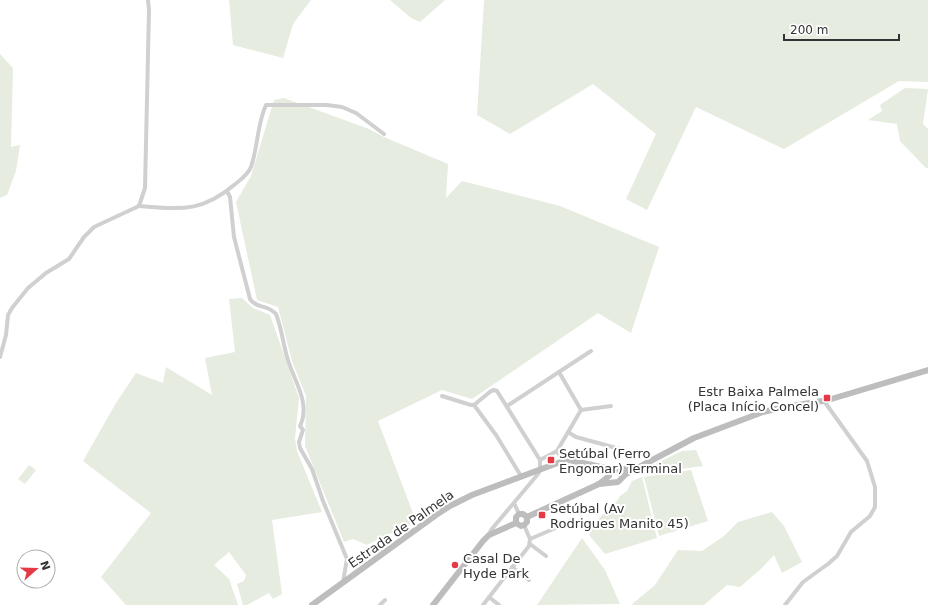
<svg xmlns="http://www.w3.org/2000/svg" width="928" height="605" viewBox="0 0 928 605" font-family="'DejaVu Sans',sans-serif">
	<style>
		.green { fill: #e6ecdf }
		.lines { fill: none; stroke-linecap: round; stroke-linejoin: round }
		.street { stroke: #d0d0d0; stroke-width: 4 }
		.secondary { stroke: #bdbdbd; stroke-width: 6 }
		.poi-dot { fill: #e63946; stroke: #fff; stroke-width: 1.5 }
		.labels { text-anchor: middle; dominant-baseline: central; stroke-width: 4; stroke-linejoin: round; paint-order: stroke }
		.poi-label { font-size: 13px; fill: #333; stroke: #fff; text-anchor: start }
		.street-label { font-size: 13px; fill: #333; stroke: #fff }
	</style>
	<rect width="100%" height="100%" fill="#fff"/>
	<g class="green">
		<path d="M 229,0 L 311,0 L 293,24 L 283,58 L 233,45 Z"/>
		<path d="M 390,0 L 445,0 L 420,22 L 411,18 Z"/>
		<path d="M 484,0 L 928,0 L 928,82 L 899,81 L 784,149 L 696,107 L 647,210 L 626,199 L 656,134 L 593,84 L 510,134 L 477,115 Z"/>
		<path d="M 0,54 L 13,68 L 11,147 L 20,145 L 16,171 L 7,195 L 0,198 Z"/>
		<path d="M 905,88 L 928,89 L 923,124 L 928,129 L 928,168 L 926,168 L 900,141 L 897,124 L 868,120 L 882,111 L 880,105 Z"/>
		<path d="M 284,98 L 369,129 L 384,137 L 448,164 L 446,198 L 462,181 L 560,206 L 659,247 L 631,333 L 598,313 L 472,399 L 442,390 L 378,421 L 416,521 L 367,545 L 353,539 L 344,542 L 305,446 L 306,396 L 292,361 L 278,307 L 257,300 L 236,202 L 251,176 L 274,100 Z"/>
		<path d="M 242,298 L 253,308 L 270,315 L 299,398 L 295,438 L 297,451 L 322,512 L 272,520 L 282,594 L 273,599 L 269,593 L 247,605 L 243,605 L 237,584 L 244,581 L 246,575 L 229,552 L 214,565 L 229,579 L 238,605 L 126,605 L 101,577 L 151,513 L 83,461 L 116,403 L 136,373 L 163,383 L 166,367 L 212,395 L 205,358 L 235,352 L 229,299 Z"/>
		<path d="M 696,450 L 703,466 L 633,475 L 682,451 Z"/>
		<path d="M 29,465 L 36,470 L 25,484 L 18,479 Z"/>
		<path d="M 691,470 L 708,521 L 659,536 L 644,477 Z"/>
		<path d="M 642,477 L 657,538 L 605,554 L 589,535 L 594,523 L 617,501 L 620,496 L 627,491 L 632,481 Z"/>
		<path d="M 772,512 L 784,526 L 802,562 L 782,573 L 774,555 L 762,568 L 740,587 L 727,585 L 704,605 L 631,605 L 655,585 L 678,550 L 702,551 L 724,536 L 738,522 Z"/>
		<path d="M 582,538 L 605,570 L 620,604 L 537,605 Z"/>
	</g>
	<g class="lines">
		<g class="street">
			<path d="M 227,191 L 230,197 L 234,237 L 250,299 C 256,309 268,304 276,314 C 282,329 283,345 288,360 C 294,381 311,403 300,426 L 303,430 L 299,442 L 300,448 L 312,469 L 323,501 L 347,559 L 343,582"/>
			<path d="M 139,206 C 180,209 201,213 234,185 C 240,180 248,175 251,167 C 258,147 257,124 266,105 L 327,105 L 342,107 L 356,113 L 384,134"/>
			<path d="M 139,206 L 145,188 L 149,10 L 148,0"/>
			<path d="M 0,357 L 6,335 L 8,315 L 12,308 L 28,288 L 46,273 L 69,259 L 84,237 L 94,227 L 139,206"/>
			<path d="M 559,372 L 581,410"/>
			<path d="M 442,396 L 471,405 L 474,405 L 491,391 L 494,390 L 497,391 L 540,460"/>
			<path d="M 474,405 L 496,435 L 521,476"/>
			<path d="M 507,406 L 591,351"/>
			<path d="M 568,432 L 576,437 L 620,449"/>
			<path d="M 557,451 L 581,410 L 611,406"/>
			<path d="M 514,503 L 519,514"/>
			<path d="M 489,535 L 491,530 L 538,474 L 540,470 L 540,460 L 557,451 L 563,461"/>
			<path d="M 530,539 L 565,524 L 573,519"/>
			<path d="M 530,544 L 546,556"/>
			<path d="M 512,567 L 529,580"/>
			<path d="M 489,597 L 499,605"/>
			<path d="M 380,605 L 385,600"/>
			<path d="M 483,605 L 529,546 L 530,539 L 524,525"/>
			<path d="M 785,605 L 803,582 L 828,564 L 837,556 L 851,532 L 870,516 L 875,507 L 875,487 L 867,461 L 824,401"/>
		</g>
		<g class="secondary">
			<path d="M 599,484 L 618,482 L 626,474 L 694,438 L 763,412 L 780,408 L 828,400 L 928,370"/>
			<path d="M 527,517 L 599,484 L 609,476"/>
			<path d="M 516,523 L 521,526 L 524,525 L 527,522 L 527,517"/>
			<path d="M 516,523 L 516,517 L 519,514 L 523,514 L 527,517"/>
			<path d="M 312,605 L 436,515 L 450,506 L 472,495 L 563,461 L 569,460 L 615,470 L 640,467"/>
			<path d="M 433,605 L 483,541 L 489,535 L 516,523"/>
		</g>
	</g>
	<g class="poi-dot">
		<rect x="823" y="394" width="8" height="8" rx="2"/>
		<rect x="547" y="456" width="8" height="8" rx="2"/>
		<rect x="538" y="511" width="8" height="8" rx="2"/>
		<circle cx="455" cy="565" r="4"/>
	</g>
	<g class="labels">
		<g class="poi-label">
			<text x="819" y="391" text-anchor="end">Estr Baixa Palmela<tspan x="819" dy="15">(Placa Início Concel)</tspan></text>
			<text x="559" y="453">Setúbal (Ferro<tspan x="559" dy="15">Engomar) Terminal</tspan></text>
			<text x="550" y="508">Setúbal (Av<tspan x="550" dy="15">Rodrigues Manito 45)</tspan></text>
			<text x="463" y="558">Casal De<tspan x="463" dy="15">Hyde Park</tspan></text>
		</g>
		<g class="street-label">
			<text transform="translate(401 529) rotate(-35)">Estrada de Palmela</text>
		</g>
	</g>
	<g transform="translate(36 569) rotate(70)"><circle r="19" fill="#ffffff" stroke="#adadad"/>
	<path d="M0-3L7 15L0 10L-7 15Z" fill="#e63946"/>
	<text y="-6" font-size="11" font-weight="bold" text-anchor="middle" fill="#333333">N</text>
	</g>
	<path d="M784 34v6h115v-6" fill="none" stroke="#333333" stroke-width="2"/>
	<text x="790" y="34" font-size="12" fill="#333333" stroke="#ffffff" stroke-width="3" paint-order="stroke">200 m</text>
</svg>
